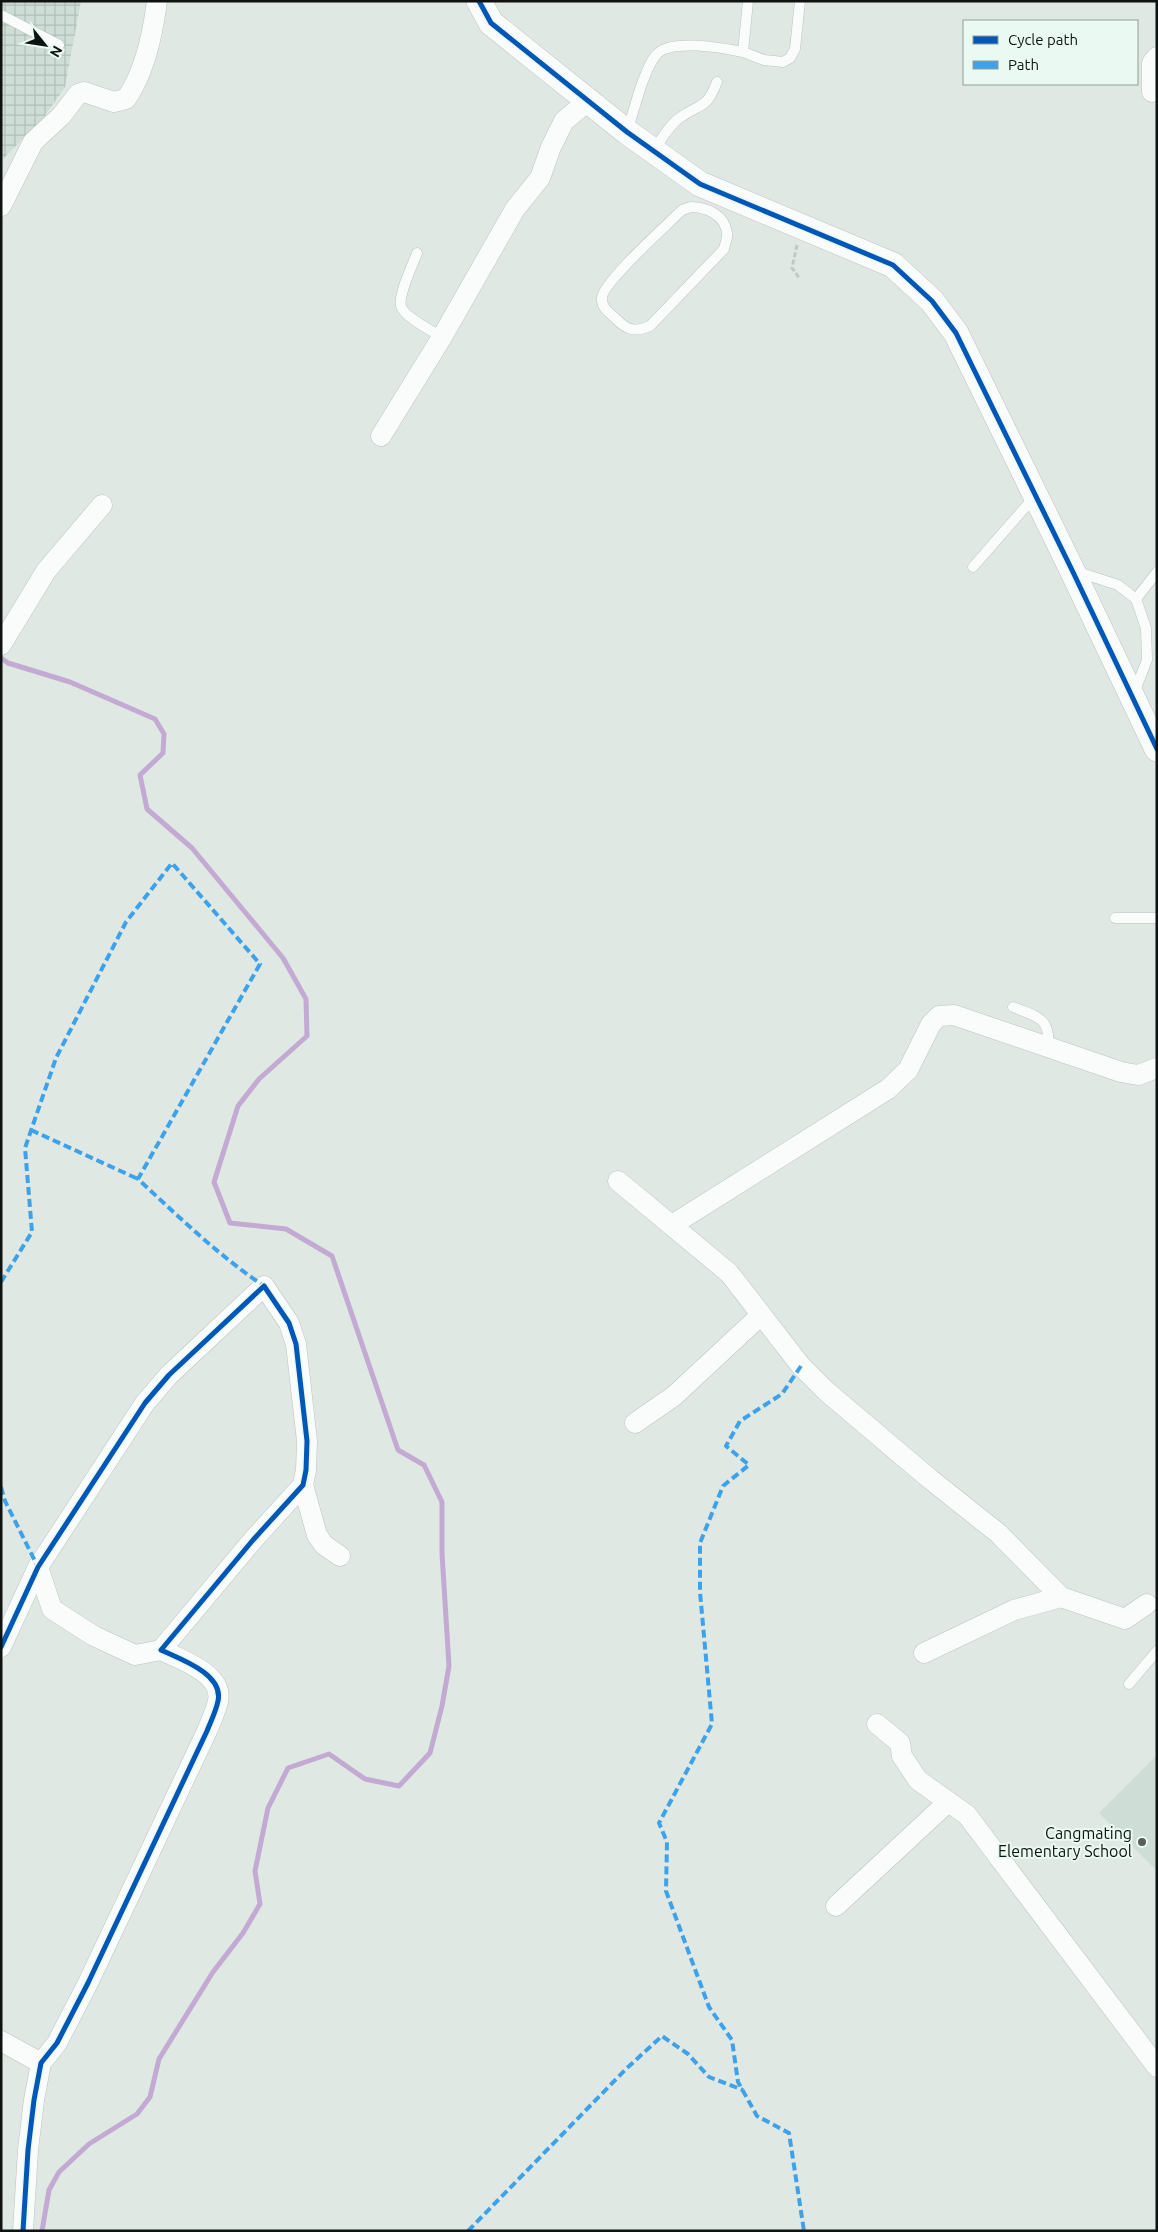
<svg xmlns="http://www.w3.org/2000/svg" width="1158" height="2232" viewBox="0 0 1158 2232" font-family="Ubuntu,sans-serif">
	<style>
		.built { fill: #ceded6 }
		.industrial { fill: url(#industrial-grid) }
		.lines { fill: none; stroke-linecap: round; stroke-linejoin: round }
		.stream { stroke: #c3aad2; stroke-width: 5 }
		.service-casing { stroke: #bcc3c0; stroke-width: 11 }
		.minor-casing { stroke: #bcc3c0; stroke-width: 21 }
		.tertiary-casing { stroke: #bcc3c0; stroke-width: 26 }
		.path { stroke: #c3c7c5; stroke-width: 3; stroke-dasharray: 5 2.5; stroke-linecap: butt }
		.service { stroke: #fafcfb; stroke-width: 10 }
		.minor { stroke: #fafcfb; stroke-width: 20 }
		.tertiary { stroke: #fafcfb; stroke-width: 25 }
		.quiet { stroke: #3da2ea; stroke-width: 4; stroke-dasharray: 8 4; stroke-linecap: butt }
		.cycleway-casing { stroke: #eaf9f1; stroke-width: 8 }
		.cycleway { stroke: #0057b8; stroke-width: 5 }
		.poi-dot { fill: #585e5b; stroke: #eaf9f1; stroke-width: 2 }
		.labels { text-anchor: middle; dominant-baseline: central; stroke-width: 4; stroke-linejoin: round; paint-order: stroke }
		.poi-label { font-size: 16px; fill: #0e1311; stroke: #eaf9f1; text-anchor: end }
	</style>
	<defs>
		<pattern id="industrial-grid" width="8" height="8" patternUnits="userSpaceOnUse" patternTransform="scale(1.25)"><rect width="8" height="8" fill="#ceded6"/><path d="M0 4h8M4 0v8" fill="none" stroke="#b0beb7"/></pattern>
	</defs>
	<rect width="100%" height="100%" fill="#e0e8e4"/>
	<path class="built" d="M 1157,1755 L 1157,1871 L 1099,1813 Z"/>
	<path class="industrial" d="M 1,1 L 81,1 L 65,87 L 44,117 L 4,158 L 1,165 Z"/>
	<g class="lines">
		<path class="stream" d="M 1,658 L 8,663 L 70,682 L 155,719 L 164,734 L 163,753 L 140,775 L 147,809 L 192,848 L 283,958 L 306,999 L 307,1036 L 259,1079 L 238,1106 L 214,1182 L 230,1223 L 286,1229 L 332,1256 L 398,1450 L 424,1465 L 442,1502 L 442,1553 L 449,1666 L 442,1706 L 430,1753 L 399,1786 L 365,1779 L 329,1754 L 288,1768 L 268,1808 L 255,1871 L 260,1904 L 243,1933 L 213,1972 L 159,2059 L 150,2097 L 137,2114 L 89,2144 L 59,2172 L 49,2190 L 42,2231"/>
		<defs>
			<g id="service">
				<path d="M 1,15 L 59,45"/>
				<path d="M 743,52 L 764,60 L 783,62 L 790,58 L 795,49 L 800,1"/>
				<path d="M 627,132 C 634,111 643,71 656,55 C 669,38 724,48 743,52 L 748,1"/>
				<path d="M 654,150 C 661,140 668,127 678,119 C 699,103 706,111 717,82"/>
				<path d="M 691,207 C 706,207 725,215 727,233 C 728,237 725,244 724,249 L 650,326 C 635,332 628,331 616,319 C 610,313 601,308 602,298 C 602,283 668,224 682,210 Z"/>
				<path d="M 417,253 C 413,264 398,295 401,306 C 403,316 432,331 442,337"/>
				<path d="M 973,567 L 1035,496"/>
				<path d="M 1075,571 L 1118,585 L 1136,599 L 1146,628 L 1147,660 L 1134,693"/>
				<path d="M 1136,599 L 1157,572"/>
				<path d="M 1115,918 L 1157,918"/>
				<path d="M 1013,1007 C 1037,1017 1051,1017 1048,1048"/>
				<path d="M 1129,1684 L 1157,1651"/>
			</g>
			<g id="minor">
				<path d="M 1152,92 L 1152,63 L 1157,57"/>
				<path d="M 1,206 L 33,142 L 62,115 L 78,94 L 84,92 L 114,102 L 126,99 C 145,72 153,33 157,1"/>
				<path d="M 381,436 L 442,337 L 515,209 L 540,178 L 551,147 L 564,121 L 588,101"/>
				<path d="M 1,645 L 46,571 L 102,505"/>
				<path d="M 618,1181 L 729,1273 L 801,1366 L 826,1391 L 930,1479 L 998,1533 L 1061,1597 L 1125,1619 L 1147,1604"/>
				<path d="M 672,1225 L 888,1089 L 908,1070 L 931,1024 L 939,1016 L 954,1015 L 1121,1072 L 1138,1075 L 1157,1068"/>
				<path d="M 635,1423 L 674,1396 L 761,1315"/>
				<path d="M 303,1485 L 317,1535 L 324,1545 L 340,1556"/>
				<path d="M 38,1567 L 52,1609 L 72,1622 L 94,1636 L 135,1655 L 161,1650"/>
				<path d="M 1,1647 L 38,1567 L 145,1403 L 169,1375 L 264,1286 L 289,1323 L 296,1344 L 307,1441 L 306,1470 L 303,1485 L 253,1540 L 161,1650 C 180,1659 224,1674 218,1701 C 216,1711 211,1721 207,1731 L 88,1983 L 57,2043 L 41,2063 L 34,2100 L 28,2150 L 23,2231"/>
				<path d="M 924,1653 L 1014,1610 L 1061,1597"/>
				<path d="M 877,1724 L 900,1743 L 902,1756 L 918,1780 L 967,1815 L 1157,2067"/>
				<path d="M 836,1906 L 948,1802"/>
				<path d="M 1,2041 L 41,2063"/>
			</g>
			<path id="tertiary" d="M 479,1 L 491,23 L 627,132 L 700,184 L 893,265 L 932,301 L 956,333 L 1072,570 L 1157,749"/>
		</defs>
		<use href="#service" class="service-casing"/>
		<use href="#minor" class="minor-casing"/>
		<use href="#tertiary" class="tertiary-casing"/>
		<path class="path" d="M 797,245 L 792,268 L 800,279"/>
		<use href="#service" class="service"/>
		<use href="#minor" class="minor"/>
		<use href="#tertiary" class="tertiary"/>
		<g class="quiet">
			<path d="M 31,1130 L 138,1179"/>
			<path d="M 1,1282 L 32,1232 L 25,1148 L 56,1058 L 126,922 L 172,863 L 260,964 L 138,1179 C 179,1217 218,1255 264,1286"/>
			<path d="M 801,1366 L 782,1394 L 740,1421 L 726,1446 L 749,1465 L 723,1486 L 700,1543 L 700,1592 L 712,1724 L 659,1823 L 667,1842 L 666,1891 L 709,2007 L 732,2040 L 738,2082 L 757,2116 L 789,2133 L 804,2231"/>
			<path d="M 1,1487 L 5,1501 L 38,1567"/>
			<path d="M 468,2231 L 626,2069 L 662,2036 L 688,2054 L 709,2077 L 743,2090"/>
		</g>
		<defs>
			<g id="cycleway">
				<path d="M 479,1 L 491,23 L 627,132 L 700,184 L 893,265 L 932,301 L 956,333 L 1072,570 L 1157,749"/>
				<path d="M 1,1647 L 38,1567 L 145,1403 L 169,1375 L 264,1286 L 289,1323 L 296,1344 L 307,1441 L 306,1470 L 303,1485 L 253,1540 L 161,1650 C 180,1659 224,1674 218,1701 C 216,1711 211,1721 207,1731 L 88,1983 L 57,2043 L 41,2063 L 34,2100 L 28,2150 L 23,2231"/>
			</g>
		</defs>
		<use href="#cycleway" class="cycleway-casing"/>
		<use href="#cycleway" class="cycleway"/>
	</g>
	<circle class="poi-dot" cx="1142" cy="1842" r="5"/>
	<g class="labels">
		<g class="poi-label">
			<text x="1132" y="1833">Cangmating<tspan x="1132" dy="18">Elementary School</tspan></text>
		</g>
	</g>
	<rect width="1158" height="2232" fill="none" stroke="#0e1311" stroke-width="5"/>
	<rect x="963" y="20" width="175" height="65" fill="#eaf9f1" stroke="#929d97"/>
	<rect x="973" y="36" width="25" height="8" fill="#0057b8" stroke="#929d97"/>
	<text x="1008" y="45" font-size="15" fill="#0e1311">Cycle path</text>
	<rect x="973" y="61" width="25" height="8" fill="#3da2ea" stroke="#929d97"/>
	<text x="1008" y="70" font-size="15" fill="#0e1311">Path</text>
	<g transform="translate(45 45) rotate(120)" stroke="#eaf9f1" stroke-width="4" paint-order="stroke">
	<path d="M0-4L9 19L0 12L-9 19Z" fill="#0e1311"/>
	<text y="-8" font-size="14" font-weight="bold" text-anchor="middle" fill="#0e1311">N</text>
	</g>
</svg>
